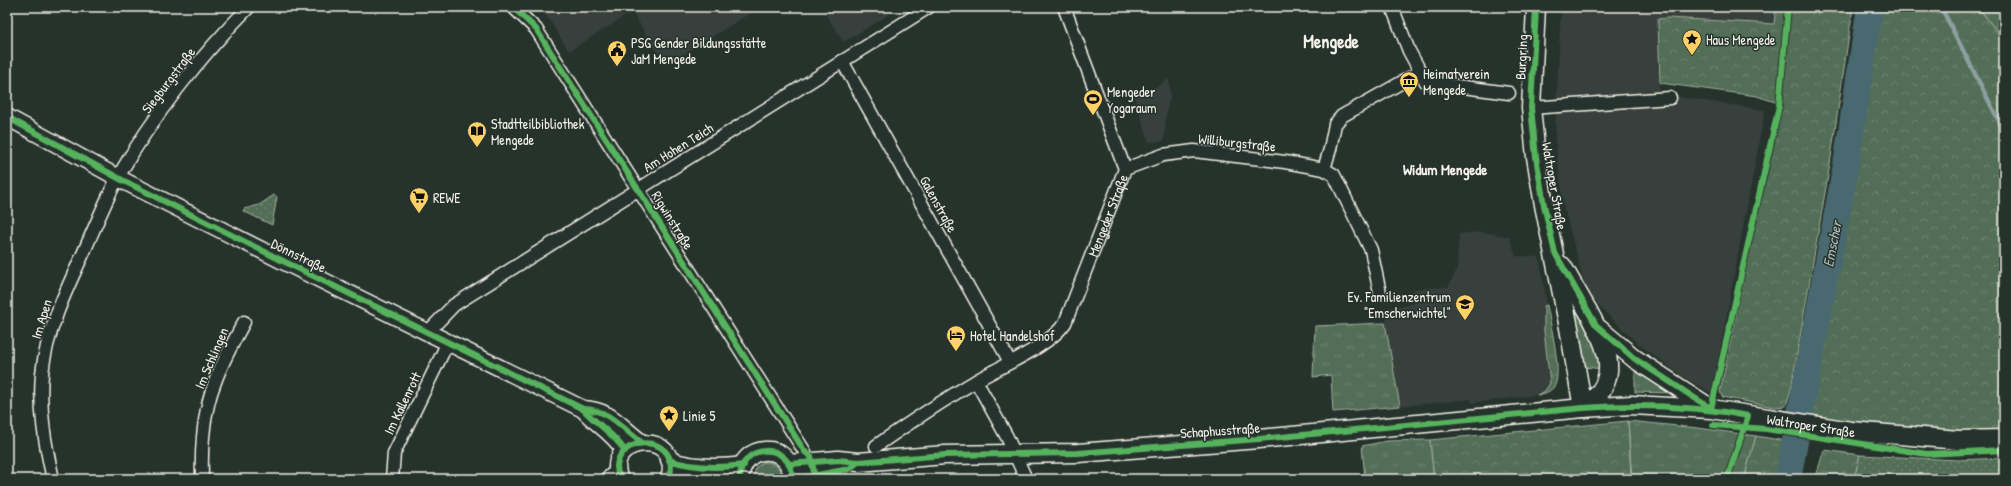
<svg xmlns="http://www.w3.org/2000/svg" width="2011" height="486" viewBox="0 0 2011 486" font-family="'Patrick Hand',sans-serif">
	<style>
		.built { fill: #393f3d }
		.grass { fill: url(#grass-tufts); stroke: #a3b09f }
		.forest { fill: url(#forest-crowns); stroke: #a3b09f }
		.park { fill: url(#park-dots); stroke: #a3b09f }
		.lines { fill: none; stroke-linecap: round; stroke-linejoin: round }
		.stream { stroke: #8e9fa1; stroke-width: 4.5 }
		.river { stroke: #4a6971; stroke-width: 26 }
		.minor-casing { stroke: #f4f1e8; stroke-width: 15 }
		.tertiary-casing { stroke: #f4f1e8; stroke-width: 19 }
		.secondary-casing { stroke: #f4f1e8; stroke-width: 21 }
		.minor { stroke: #26332d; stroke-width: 12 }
		.tertiary { stroke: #26332d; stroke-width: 16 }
		.secondary { stroke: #26332d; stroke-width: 18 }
		.cycleway-casing { stroke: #26332d; stroke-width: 8 }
		.cycleway { stroke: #56b35d; stroke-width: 6 }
		.labels { text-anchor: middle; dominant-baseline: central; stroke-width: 3; stroke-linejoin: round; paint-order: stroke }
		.poi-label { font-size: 14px; fill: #f4f1e8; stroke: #26332d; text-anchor: start }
		.street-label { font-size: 14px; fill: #f4f1e8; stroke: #26332d }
		.neighbourhood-label { font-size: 15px; font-weight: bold; fill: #f4f1e8; stroke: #26332d }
		.water-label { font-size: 15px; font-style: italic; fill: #b0bbb8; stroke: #26332d }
		.district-label { font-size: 18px; font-weight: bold; fill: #f4f1e8; stroke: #26332d }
	</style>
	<defs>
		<pattern id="grass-tufts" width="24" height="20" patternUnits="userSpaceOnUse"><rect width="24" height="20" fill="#526e56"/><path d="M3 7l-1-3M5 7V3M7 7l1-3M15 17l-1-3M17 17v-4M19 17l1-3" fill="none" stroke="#6c836e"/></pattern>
		<pattern id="forest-crowns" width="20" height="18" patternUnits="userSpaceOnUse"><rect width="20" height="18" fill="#526e56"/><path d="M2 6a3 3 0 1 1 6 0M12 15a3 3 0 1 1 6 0" fill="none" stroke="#6c836e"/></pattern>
		<pattern id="park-dots" width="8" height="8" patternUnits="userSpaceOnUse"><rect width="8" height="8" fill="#526e56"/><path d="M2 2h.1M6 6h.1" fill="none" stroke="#6c836e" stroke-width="1.8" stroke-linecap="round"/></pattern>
	</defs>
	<rect width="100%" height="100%" fill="#26332d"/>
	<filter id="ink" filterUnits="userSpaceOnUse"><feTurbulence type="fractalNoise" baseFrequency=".025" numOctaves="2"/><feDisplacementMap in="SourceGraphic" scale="8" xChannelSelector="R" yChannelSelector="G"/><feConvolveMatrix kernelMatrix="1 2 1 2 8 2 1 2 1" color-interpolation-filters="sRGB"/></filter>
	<g filter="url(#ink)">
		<g class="built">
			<path d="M 536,7 L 760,7 L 666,65 L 632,12 L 569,51 L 548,18 Z"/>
			<path d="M 820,7 L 883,7 L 888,15 L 844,42 Z"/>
			<path d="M 1561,7 L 1776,7 L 1774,24 L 1668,18 L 1658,19 L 1659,94 L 1765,110 L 1712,393 L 1683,377 L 1636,342 L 1600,307 L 1586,290 L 1564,208 L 1555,138 Z"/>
			<path d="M 1169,79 L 1170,95 L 1166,114 L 1164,141 L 1149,142 L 1134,96 L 1158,86 Z"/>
			<path d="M 1483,232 L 1509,237 L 1516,256 L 1539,257 L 1547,305 L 1544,306 L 1544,331 L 1550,383 L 1545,391 L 1537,395 L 1472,403 L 1471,399 L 1400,406 L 1385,323 L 1389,314 L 1388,308 L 1414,304 L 1412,292 L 1415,289 L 1448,287 L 1457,270 L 1459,234 Z"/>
		</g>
		<g class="grass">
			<path d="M 1978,7 L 2004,7 L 2004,41 Z"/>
			<path d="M 1547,305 C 1550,323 1562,370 1555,385 C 1552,391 1544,394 1537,395 L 1545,391 L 1550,383 L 1544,331 L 1544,306 Z"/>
			<path d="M 1575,306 L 1591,326 L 1603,369 L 1584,367 Z"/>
			<path d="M 1385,323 L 1400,406 L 1333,412 L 1331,375 L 1313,377 L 1315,326 Z"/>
			<path d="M 1635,364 L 1673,393 L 1635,392 Z"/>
			<path d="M 1628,421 L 1698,428 L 1756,436 L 1744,479 L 1632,479 Z"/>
			<path d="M 1430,440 L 1434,479 L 1365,479 L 1362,446 L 1387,441 Z"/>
			<path d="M 764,462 C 775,462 782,468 781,479 L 753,479 L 756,467 Z"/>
		</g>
		<g class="forest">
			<path d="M 1776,7 L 1853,7 L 1830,164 L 1791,389 L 1786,406 L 1774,407 L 1722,397 L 1720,391 L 1781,104 L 1757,96 L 1660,83 L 1658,19 L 1668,18 L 1774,24 Z"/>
			<path d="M 1870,7 L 1978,7 L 2004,41 L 2004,439 L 1798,424 L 1846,165 Z"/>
			<path d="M 1628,421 L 1631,479 L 1434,479 L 1430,440 Z"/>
			<path d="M 1756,436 L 1791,442 L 1780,479 L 1744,479 Z"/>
			<path d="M 1824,450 L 1860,455 L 1854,479 L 1815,479 Z"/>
		</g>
		<g class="park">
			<path d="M 274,195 L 277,197 L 272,225 L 243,211 L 244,209 L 259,205 Z"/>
			<path d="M 1860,455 L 1958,460 L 2004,458 L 2004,479 L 1854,479 Z"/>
		</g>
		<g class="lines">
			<path class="stream" d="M 1941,7 L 2002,127"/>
			<path class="river" d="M 1788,479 L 1846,165 L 1870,7"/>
			<defs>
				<g id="minor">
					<path d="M 513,7 L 536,29 L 805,452"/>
					<path d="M 1392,7 L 1409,51 L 1426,82 L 1509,93"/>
					<path d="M 842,61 L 1010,362"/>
					<path d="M 1531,108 L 1670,98"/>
					<path d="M 1125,169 L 1163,155 L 1194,151 L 1285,162 L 1324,169 L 1334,175 L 1371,250 L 1380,293"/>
					<path d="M 1324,169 L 1330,149 L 1335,124 L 1342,116 L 1420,72"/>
					<path d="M 428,332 L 454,305 L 929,7"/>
					<path d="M 976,381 L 1007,437 L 1026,479"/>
					<path id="s1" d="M 876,446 C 909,423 942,401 976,381 C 1002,365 1049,347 1065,323 L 1125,169 L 1064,7"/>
					<path d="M 53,479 C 45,444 39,410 42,374 C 46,333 65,292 83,254 C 94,229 105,202 118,177 C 151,119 201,55 249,7"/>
					<path d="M 202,479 C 201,447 203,412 215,382 C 222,362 234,341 244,322"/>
					<path d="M 392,479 L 394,453 L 448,342"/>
					<path d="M 606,479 L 618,469"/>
				</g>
				<g id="tertiary">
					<path d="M 7,117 L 122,180 L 281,260 L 583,409 C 597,425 613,432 625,451"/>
					<path d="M 583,409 C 611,410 620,427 641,442"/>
					<path d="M 669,460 C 692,468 720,468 744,465"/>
					<path d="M 620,479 C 601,436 684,427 669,479"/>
					<path d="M 669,479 L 707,479"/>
				</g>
				<g id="secondary">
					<path d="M 1536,7 L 1531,108 L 1536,157 L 1544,205 L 1569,328 L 1583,408"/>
					<path d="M 1562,266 C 1571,281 1579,296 1588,311 C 1607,347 1624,380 1583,408"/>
					<path d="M 1599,329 L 1635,359 L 1710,408"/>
					<path id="s2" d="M 790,464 L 838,460 L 858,462 L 945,455 L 1078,453 L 1259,439 L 1583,408 L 1631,405 L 1711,409 L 1851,431 L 1959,440 L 2004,439"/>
					<path d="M 740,479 C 739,443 791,440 793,479"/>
					<path d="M 796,479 L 838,471"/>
				</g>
			</defs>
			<use href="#minor" class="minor-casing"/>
			<use href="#tertiary" class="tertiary-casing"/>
			<use href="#secondary" class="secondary-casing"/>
			<use href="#minor" class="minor"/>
			<use href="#tertiary" class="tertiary"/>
			<use href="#secondary" class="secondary"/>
			<defs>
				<g id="cycleway">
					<path d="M 513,7 L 536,29 L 793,433 L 805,452 L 811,456 L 815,479"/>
					<path d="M 1536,7 L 1531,108 L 1536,157 L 1544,205 L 1555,253 L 1596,325 L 1635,359 L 1710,408"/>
					<path d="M 7,117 L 122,180 L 281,260 L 583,409 C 597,425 613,432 625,451"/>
					<path d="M 583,409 C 611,410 620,427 641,442"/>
					<path d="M 1711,409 L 1779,106 L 1788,7"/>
					<path d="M 1713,425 L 1766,429 L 1927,454 L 2004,450"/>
					<path d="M 669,460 C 692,468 720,468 744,465"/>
					<path d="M 790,464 L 838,460 L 858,462 L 945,455 L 1078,453 L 1259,439 L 1583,408 C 1639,404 1693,406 1748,416 L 1727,479"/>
					<path d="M 620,479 C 601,436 684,427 669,479"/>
					<path d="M 740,479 C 739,443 791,440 793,479"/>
					<path d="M 796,479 L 849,469 L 858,462"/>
				</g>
			</defs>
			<use href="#cycleway" class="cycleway-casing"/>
			<use href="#cycleway" class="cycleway"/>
		</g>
	</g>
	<defs>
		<symbol id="sight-pin" viewBox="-11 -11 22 30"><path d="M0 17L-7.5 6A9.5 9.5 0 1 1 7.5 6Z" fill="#ffd166" stroke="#26332d"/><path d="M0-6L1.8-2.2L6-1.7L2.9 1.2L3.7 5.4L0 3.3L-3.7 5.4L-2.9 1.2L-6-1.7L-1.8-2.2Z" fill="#111"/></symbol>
		<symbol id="civic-pin" viewBox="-11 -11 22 30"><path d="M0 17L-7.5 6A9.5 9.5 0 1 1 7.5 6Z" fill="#ffd166" stroke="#26332d"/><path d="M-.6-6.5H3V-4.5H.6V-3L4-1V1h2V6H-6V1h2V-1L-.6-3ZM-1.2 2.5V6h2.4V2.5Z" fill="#111"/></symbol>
		<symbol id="museum-pin" viewBox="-11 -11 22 30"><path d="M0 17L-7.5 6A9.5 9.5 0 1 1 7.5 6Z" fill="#ffd166" stroke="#26332d"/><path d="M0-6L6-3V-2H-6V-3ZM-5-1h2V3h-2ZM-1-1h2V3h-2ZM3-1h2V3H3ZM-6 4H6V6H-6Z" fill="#111"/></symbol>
		<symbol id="stadium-pin" viewBox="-11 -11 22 30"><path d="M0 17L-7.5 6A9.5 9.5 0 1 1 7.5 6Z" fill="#ffd166" stroke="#26332d"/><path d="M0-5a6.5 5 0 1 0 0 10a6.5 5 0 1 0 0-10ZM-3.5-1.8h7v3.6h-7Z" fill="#111"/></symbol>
		<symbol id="library-pin" viewBox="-11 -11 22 30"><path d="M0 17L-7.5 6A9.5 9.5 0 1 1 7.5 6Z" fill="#ffd166" stroke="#26332d"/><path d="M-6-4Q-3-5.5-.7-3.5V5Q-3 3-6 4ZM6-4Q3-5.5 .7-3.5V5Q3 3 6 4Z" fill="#111"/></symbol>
		<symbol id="supermarket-pin" viewBox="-11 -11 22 30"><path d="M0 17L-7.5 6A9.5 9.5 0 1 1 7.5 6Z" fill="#ffd166" stroke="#26332d"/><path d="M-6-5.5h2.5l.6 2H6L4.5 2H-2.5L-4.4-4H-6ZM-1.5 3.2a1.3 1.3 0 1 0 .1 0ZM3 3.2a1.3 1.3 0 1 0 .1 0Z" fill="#111"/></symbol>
		<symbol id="school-pin" viewBox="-11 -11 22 30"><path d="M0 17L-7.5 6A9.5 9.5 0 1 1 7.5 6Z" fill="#ffd166" stroke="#26332d"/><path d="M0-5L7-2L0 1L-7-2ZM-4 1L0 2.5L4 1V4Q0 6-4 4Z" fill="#111"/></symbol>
		<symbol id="hotel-pin" viewBox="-11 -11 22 30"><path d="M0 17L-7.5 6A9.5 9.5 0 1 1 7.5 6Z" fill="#ffd166" stroke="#26332d"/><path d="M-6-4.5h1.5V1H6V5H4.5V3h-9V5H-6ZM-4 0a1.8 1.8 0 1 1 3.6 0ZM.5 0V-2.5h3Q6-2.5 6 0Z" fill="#111"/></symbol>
	</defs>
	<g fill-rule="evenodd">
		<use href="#sight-pin" x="1681" y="28" width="22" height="30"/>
		<use href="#civic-pin" x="606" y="39" width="22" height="30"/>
		<use href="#museum-pin" x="1398" y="70" width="22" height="30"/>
		<use href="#stadium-pin" x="1082" y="88" width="22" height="30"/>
		<use href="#library-pin" x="466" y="120" width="22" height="30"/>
		<use href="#supermarket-pin" x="408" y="186" width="22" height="30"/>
		<use href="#school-pin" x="1454" y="293" width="22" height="30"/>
		<use href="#hotel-pin" x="945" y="324" width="22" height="30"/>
		<use href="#sight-pin" x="658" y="404" width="22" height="30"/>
	</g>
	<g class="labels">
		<g class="poi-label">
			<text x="1706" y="39">Haus Mengede</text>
			<text x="631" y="42">PSG Gender Bildungsstätte<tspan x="631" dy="16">JaM Mengede</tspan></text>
			<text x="1423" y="73">Heimatverein<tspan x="1423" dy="16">Mengede</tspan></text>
			<text x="1107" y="91">Mengeder<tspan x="1107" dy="16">Yogaraum</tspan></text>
			<text x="491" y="123">Stadtteilbibliothek<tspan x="491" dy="16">Mengede</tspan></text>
			<text x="433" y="197">REWE</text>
			<text x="1451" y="296" text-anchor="end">Ev. Familienzentrum<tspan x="1451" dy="16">"Emscherwichtel"</tspan></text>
			<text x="970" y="335">Hotel Handelshof</text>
			<text x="683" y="415">Linie 5</text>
		</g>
		<g class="street-label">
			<text transform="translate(1521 57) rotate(-87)">Burgring</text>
			<text transform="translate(168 80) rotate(-53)">Siegburgstraße</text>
			<text transform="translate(1237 142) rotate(6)">Williburgstraße</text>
			<text transform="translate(678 147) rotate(-32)">Am Hohen Teich</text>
			<text transform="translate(1555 186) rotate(80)">Waltroper Straße</text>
			<text transform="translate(939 204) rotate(61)">Galenstraße</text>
			<text stroke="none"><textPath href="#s1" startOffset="342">Mengeder Straße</textPath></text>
			<text transform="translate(673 220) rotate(58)">Rigwinstraße</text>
			<text transform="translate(299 255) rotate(26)">Dönnstraße</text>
			<text transform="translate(41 319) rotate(-73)">Im Apen</text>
			<text transform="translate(211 358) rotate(-67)">Im Schlingen</text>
			<text transform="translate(402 403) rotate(-64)">Im Kallenrott</text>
			<text stroke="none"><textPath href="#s2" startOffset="1025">Waltroper Straße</textPath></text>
			<text transform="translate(1220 430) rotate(-4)">Schaphusstraße</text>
		</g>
		<g class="neighbourhood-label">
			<text x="1445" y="169">Widum Mengede</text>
		</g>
		<g class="water-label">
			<text transform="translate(1832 244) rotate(-79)">Emscher</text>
		</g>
		<g class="district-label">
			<text x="1331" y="41">Mengede</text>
		</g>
	</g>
	<rect width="2011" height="486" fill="none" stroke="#26332d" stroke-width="24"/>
	<rect x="12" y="12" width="1987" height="462" fill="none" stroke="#f4f1e8" stroke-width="1.5" filter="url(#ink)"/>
</svg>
